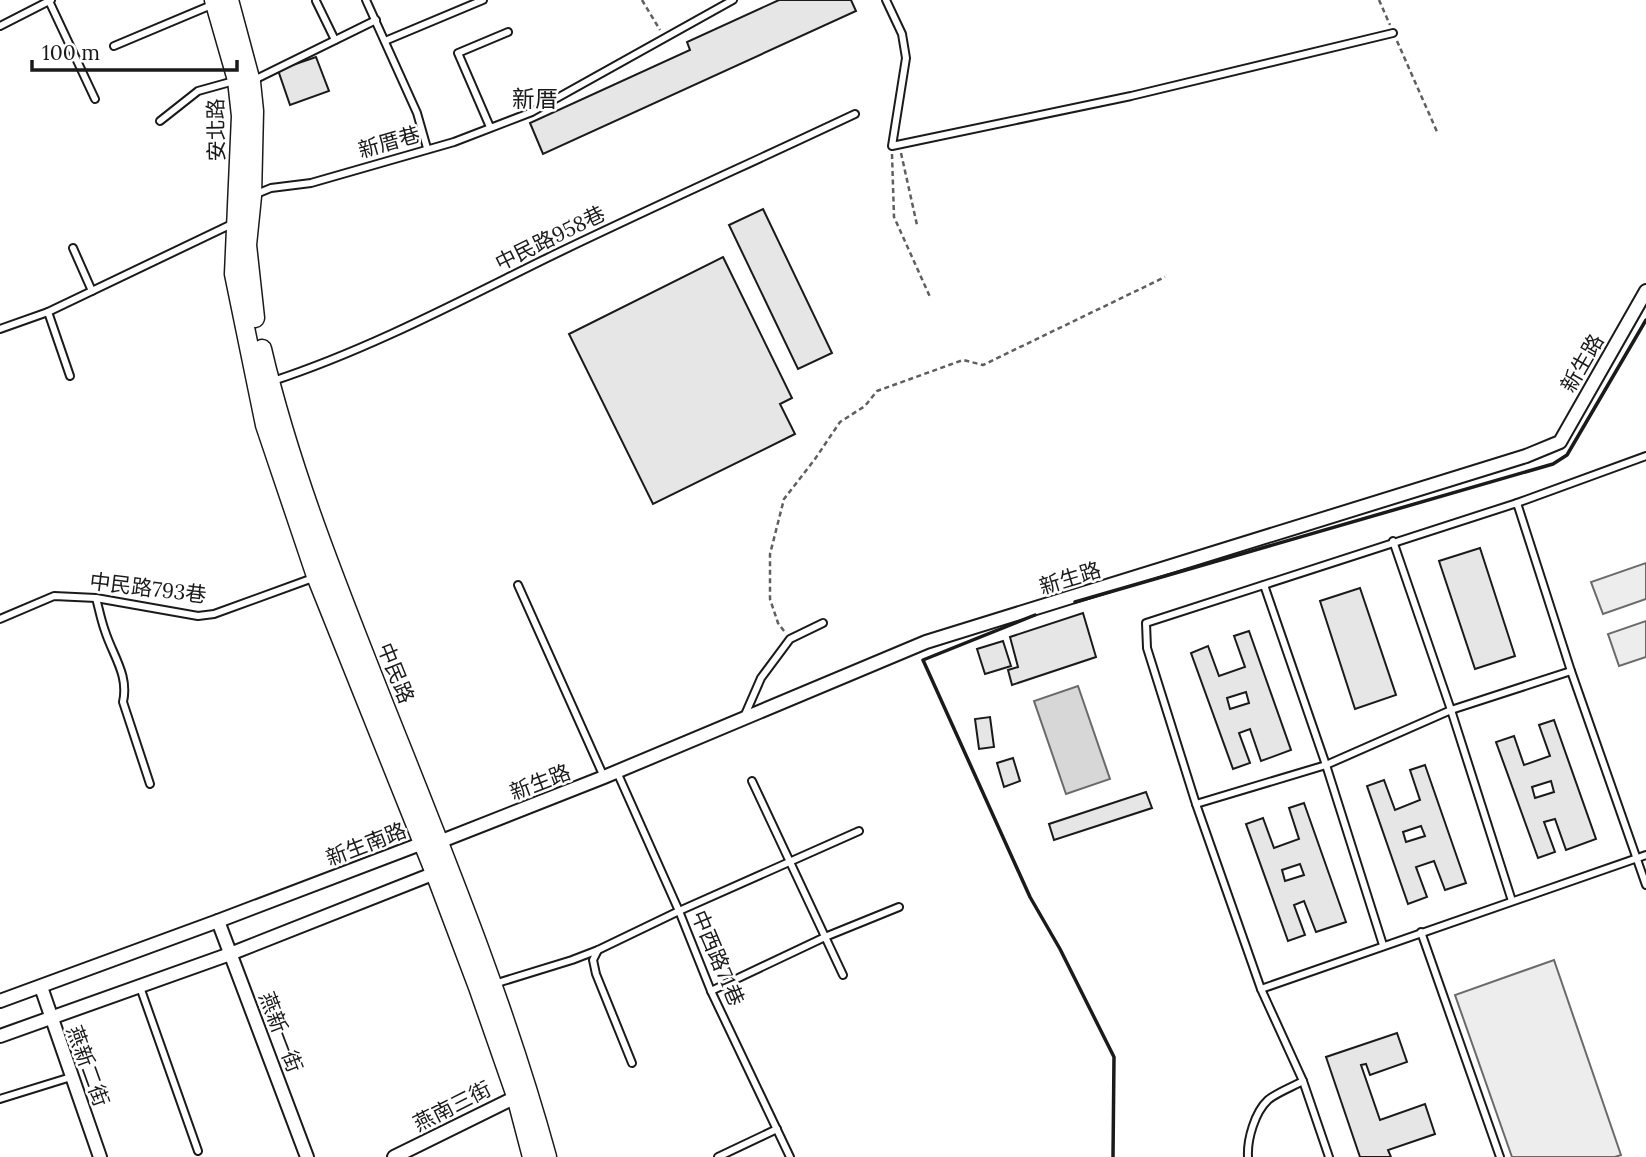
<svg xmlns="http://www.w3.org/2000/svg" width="1646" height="1157" viewBox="0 0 1646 1157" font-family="Lora,'Noto Sans TC',serif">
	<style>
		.built { fill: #ededed; stroke: #6a6a6a; stroke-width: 2 }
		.water { fill: #d7d7d7; stroke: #6a6a6a; stroke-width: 2 }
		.building { fill: #e6e6e6; stroke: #1a1a1a; stroke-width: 2; fill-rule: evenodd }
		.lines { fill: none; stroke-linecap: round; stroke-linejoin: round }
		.service-casing { stroke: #1a1a1a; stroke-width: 10 }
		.minor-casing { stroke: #1a1a1a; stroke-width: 16 }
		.secondary-casing { stroke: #1a1a1a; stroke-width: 21 }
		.path { stroke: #5f5f5f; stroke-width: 2.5; stroke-dasharray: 5 3.5; stroke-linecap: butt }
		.service { stroke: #fff; stroke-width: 6 }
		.minor { stroke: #fff; stroke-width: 12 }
		.secondary { stroke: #fff; stroke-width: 18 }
		.wall { stroke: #1a1a1a; stroke-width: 3.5 }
		.labels { text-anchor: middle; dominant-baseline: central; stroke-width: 5; stroke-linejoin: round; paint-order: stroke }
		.street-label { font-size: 21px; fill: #1a1a1a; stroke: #fff }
		.neighbourhood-label { font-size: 23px; fill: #1a1a1a; stroke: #fff }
	</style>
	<rect width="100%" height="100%" fill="#fff"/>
	<g class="built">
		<path d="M 1646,563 L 1646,599 L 1603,614 L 1591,582 Z"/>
		<path d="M 1646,621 L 1646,657 L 1619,666 L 1608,634 Z"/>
		<path d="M 1554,960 L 1621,1155 L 1615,1157 L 1512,1157 L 1455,995 Z"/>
	</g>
	<path class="water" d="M 1078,686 L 1110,779 L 1066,794 L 1034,701 Z"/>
	<g class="building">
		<path d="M 779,0 L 851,0 L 856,11 L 543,154 L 530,123 L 690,50 L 687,42 Z"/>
		<path d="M 316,57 L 329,91 L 290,105 L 278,70 Z"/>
		<path d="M 763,209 L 832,353 L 798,369 L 729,225 Z"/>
		<path d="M 723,257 L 792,398 L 780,404 L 795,434 L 653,504 L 569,334 Z"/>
		<path d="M 1480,548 L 1515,656 L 1475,669 L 1439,561 Z"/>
		<path d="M 1360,588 L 1396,695 L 1355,709 L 1320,601 Z"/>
		<path d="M 1083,613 L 1096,657 L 1012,685 L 1008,670 L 1018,667 L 1010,637 Z"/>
		<path d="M 1249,631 L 1291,750 L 1261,761 L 1250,729 L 1239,733 L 1250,763 L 1233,769 L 1191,653 L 1208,646 L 1219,676 L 1245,667 L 1234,636 ZM 1246,692 L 1249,703 L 1230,709 L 1227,698 Z"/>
		<path d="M 1003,641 L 1011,666 L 985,674 L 977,649 Z"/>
		<path d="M 990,717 L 994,747 L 979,749 L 975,719 Z"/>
		<path d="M 1554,720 L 1596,839 L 1566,850 L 1555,819 L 1544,822 L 1555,852 L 1538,858 L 1496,742 L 1514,736 L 1524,765 L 1550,756 L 1539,725 ZM 1551,781 L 1554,792 L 1535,798 L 1532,787 Z"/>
		<path d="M 1013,758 L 1020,781 L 1004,787 L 997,763 Z"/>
		<path d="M 1425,765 L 1466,883 L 1445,890 L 1434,861 L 1416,867 L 1427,897 L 1408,904 L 1367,786 L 1384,780 L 1395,810 L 1420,800 L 1410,770 ZM 1421,826 L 1425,836 L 1406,842 L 1403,832 Z"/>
		<path d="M 1146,792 L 1152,808 L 1054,840 L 1049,824 Z"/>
		<path d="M 1304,803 L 1346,922 L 1316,932 L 1304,901 L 1294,905 L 1305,935 L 1288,941 L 1246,824 L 1263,818 L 1274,848 L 1299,839 L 1289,808 ZM 1300,864 L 1304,875 L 1285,881 L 1282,870 Z"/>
		<path d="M 1397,1033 L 1407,1062 L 1370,1075 L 1366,1064 L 1361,1065 L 1380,1120 L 1425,1104 L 1435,1134 L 1388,1150 L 1391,1157 L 1360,1157 L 1326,1057 Z"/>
	</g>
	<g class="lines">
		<defs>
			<g id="service">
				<path d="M 366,0 L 417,113 L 427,148"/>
				<path d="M 886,0 L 902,34 L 906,58 L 892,146 L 1131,96 L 1393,33"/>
				<path d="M 49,1 L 95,99"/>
				<path d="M 316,1 L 335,40"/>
				<path d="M 0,26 L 51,0"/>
				<path d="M 385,41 L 483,0"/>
				<path d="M 114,46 L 214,4"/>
				<path d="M 252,81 L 376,20"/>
				<path d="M 160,121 L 198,91 L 234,81"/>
				<path d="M 490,127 L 458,53 L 508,32"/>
				<path d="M 254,195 L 271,188 L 311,183 L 454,142 L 532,112 L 733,0"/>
				<path d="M 73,248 L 92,291"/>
				<path d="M 48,312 L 70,376"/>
				<path d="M 0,329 L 48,312 L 234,223"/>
				<path d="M 273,381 C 367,350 454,304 543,260 C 646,210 751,163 855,114"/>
				<path d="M 1517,503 L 1646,456"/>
				<path d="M 1393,541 L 1451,710 L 1512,901"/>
				<path d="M 518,585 L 604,777"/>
				<path d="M 1264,585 L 1326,765 L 1383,945"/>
				<path d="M 96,598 C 99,609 101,620 105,631 C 113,656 129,675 123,702 L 150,784"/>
				<path d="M 0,619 L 54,596 L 96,598 L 198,616 L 214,614 L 313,578"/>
				<path d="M 744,717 L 761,678 L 790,639 L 823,623"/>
				<path d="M 617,772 L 679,911 L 711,991 L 790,1157"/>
				<path d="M 752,781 L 843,975"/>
				<path d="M 1196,804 L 1326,765 L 1451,710 L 1571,671"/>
				<path d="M 1421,932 L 1500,1157"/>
				<path d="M 598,950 L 593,960 L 596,974 L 632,1063"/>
				<path d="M 494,984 L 572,960 L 598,950 L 679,911 L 859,831"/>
				<path d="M 140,987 L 198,1151"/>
				<path d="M 1261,989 L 1646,855"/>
				<path d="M 711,991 L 825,937 L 899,907"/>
				<path d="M 0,1099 L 71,1077"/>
				<path d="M 718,1157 L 777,1129"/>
				<path d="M 1248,1157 C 1247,1139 1255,1112 1268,1100 C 1276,1093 1294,1086 1303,1081"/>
				<path d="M 1329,1157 L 1303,1081 L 1261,989 L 1196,804 L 1147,648 L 1146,623 L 1517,503 L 1571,671 L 1646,885"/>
			</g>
			<g id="minor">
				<path d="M 218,921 L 307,1157"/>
				<path d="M 41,987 L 100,1157"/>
				<path d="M 0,1001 L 218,921 L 423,843 L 439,842 L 604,777 L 926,642 L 1526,456 L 1560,442 L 1646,291"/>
				<path d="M 0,1036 L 230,954 L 435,873 L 436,867"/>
				<path d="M 394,1157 L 522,1094"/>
			</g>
			<g id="secondary">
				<path d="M 214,0 L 237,80 L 241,116 L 234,274 L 265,425 L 316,576 L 435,873 L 478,987 L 516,1096 L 532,1157"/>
				<path d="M 229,0 L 251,82 L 254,111 L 252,196 L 247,245 L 255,318"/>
				<path d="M 262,349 C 290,469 337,585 382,699 C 442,850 504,1000 547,1157"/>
			</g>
		</defs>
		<use href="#service" class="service-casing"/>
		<use href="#minor" class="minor-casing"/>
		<use href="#secondary" class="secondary-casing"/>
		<g class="path">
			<path d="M 642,0 L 660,30"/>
			<path d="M 1379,0 L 1390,25"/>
			<path d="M 1397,41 L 1438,134"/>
			<path d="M 901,153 L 917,225"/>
			<path d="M 892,154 L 894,217 L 930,297"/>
			<path d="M 784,631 L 778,623 L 770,599 L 770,554 L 784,499 L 815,459 L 840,422 L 865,406 L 877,391 L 963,360 L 983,365 L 1165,277"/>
		</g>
		<use href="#service" class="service"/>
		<use href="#minor" class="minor"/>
		<use href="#secondary" class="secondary"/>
		<g class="wall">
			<path d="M 1075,602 L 1553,464 L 1567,455 L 1646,320"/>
			<path d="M 1035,615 L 923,660 L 1030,897 L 1060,949 L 1114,1057 L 1113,1157"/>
		</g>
	</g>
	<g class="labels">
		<g class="street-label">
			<text transform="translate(216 130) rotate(-91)">安北路</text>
			<text transform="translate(389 142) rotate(-16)">新厝巷</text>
			<text transform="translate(550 238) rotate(-26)">中民路958巷</text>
			<text transform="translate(1582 363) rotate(-60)">新生路</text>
			<text transform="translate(1070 578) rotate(-17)">新生路</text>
			<text transform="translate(148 588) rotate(7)">中民路793巷</text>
			<text transform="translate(396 673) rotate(68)">中民路</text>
			<text transform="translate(540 782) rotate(-21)">新生路</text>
			<text transform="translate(366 844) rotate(-21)">新生南路</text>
			<text transform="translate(718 958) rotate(67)">中西路71巷</text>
			<text transform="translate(281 1032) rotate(69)">燕新一街</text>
			<text transform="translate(88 1066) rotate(70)">燕新二街</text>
			<text transform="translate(452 1106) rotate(-27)">燕南三街</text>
		</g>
		<g class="neighbourhood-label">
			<text x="535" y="98">新厝</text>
		</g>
	</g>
	<path d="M32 60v10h205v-10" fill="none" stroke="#1a1a1a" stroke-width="3.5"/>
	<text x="42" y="60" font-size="21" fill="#1a1a1a" stroke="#ffffff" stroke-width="5" paint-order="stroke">100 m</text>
</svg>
